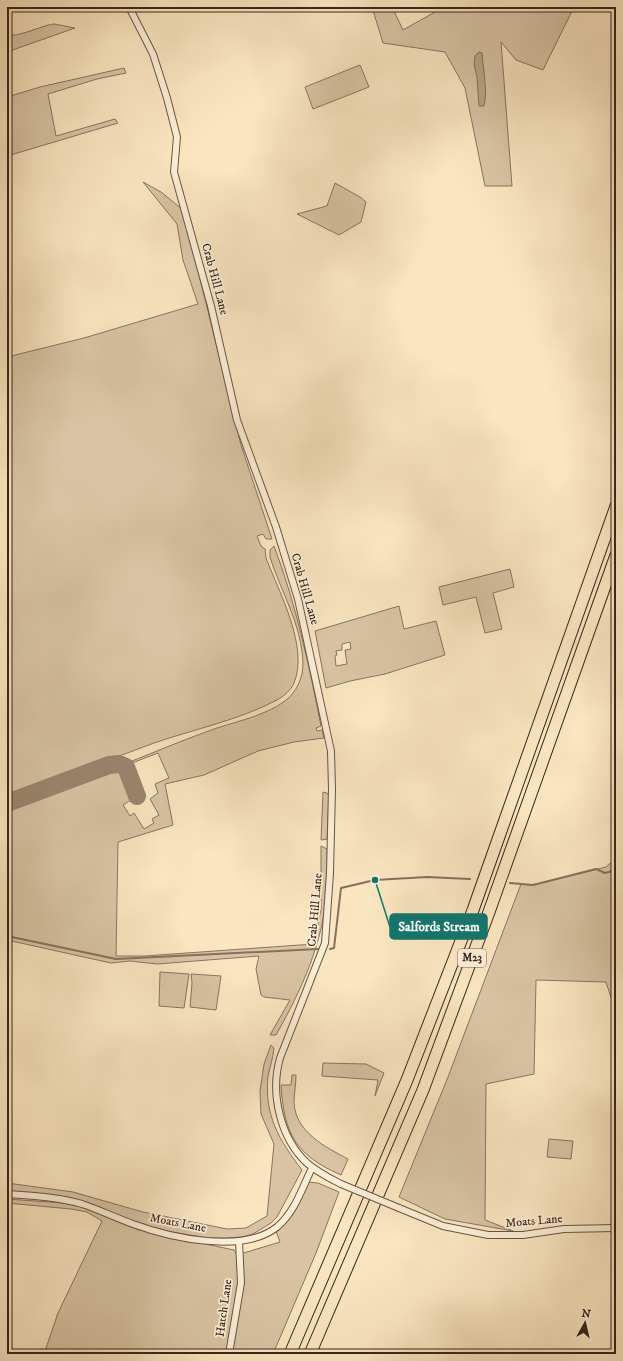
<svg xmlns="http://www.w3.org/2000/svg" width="623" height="1361" viewBox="0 0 623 1361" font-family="'IM FELL DW Pica',serif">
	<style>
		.green { fill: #d8c4a4; stroke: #887460; fill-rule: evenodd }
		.water { fill: #b8a488; stroke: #85715c }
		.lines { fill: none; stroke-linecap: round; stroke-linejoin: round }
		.stream { stroke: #85715c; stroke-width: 2 }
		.taxiway { stroke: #99856e; stroke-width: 18 }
		.minor-casing { stroke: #695544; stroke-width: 8 }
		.motorway-casing { stroke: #39251b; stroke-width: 13 }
		.minor { stroke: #fbeed6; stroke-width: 6 }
		.motorway { stroke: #f9e5c0; stroke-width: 11 }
		.minor-bridge-casing { stroke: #695544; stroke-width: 8; stroke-linecap: butt }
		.minor-bridge { stroke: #fbeed6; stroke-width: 6 }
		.labels { text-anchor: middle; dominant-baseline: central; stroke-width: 3.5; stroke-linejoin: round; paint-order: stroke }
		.shield { fill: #fbeed6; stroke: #736153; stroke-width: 1 }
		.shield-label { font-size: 11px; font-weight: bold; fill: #39251b }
		.street-label { font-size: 12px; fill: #39251b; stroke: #fbeed6 }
		.leader { fill: none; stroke: #0f766e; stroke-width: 1.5 }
		.callout-dot { fill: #0f766e; stroke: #fbeed6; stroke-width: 1.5 }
		.callout { fill: #0f766e; stroke: #0f766e; stroke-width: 1.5 }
		.callout-label { font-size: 13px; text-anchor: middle; font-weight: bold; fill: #fff }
	</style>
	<rect width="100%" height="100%" fill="#f9e5c0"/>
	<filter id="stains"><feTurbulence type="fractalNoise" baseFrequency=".005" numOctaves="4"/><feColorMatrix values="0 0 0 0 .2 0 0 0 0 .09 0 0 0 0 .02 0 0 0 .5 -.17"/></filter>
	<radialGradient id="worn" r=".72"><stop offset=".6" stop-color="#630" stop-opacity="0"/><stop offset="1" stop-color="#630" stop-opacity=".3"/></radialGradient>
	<g class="green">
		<path d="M 372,7 L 392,7 L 403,30 L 444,7 L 574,7 L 543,70 L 516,60 L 501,42 L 512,186 L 485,186 L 465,88 L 445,52 L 383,43 Z"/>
		<path d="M 54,24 L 75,28 L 7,52 L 7,34 C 16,39 42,25 54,24 Z"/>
		<path d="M 360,65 L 369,87 L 313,109 L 305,87 Z"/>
		<path d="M 124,68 L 126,73 L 97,79 L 48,94 L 56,136 L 115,119 L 118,123 L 7,156 L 7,97 L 40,87 Z"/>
		<path d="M 143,182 L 161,192 L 183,210 L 241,445 L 272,539 L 266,539 L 263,534 L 257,536 L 261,546 L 265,549 L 266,558 C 279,592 309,647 294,683 C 291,690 284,696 277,700 C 239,720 195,729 154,743 C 105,761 56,781 7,800 L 7,357 L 84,338 L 198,304 L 183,260 L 177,224 Z"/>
		<path d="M 335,183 L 360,197 L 366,202 L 361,222 L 339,235 L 297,214 L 327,206 Z"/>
		<path d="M 274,546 C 296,604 309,665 321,726 L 316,728 L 317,731 L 322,730 L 324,738 L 294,742 L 258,751 L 204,775 L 165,784 L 173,825 L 118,842 L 116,956 L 144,956 L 314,944 L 321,909 L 321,846 L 327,849 C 327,863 329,878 327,892 C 322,945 302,989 276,1035 L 270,1035 L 290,1000 L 264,997 L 261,995 L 256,969 L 259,956 L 157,964 L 130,961 L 111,963 L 7,940 L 7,807 L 118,768 L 131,800 L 123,805 L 130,816 L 134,813 L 144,829 L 154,823 L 152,819 L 159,815 L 150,799 L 158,793 L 155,784 L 169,778 L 158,753 L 132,763 L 132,761 C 160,750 188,738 217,728 C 239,721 266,715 285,701 C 296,693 303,678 303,664 C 302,625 281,592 270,557 L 270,550 Z"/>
		<path d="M 510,569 L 514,587 L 493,593 L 502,629 L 485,633 L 476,597 L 443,605 L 439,587 Z"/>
		<path d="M 399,606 L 404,629 L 436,621 L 445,655 L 385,674 L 350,681 L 326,688 L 315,631 ZM 350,642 L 351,649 L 345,650 L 347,664 L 336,666 L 335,656 L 337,655 L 336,651 L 342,650 L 342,644 Z"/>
		<path d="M 323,792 L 327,793 L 329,796 L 327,839 L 321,840 Z"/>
		<path d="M 616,858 L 616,1013 L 606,982 L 536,980 L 534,1074 L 486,1084 L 485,1220 L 513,1231 L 445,1219 L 399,1197 L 448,1077 L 521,884 L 533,885 L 606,867 Z"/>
		<path d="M 160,972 L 189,974 L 184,1008 L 159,1006 Z"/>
		<path d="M 191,974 L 221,976 L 216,1010 L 190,1007 L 192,983 Z"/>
		<path d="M 271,1045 L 274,1048 C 273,1058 270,1067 268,1076 C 264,1115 279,1140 302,1170 L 277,1217 L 271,1223 L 253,1234 L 238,1238 L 208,1238 L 172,1232 L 143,1225 L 85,1202 L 63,1197 L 7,1191 L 7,1183 L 73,1192 L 143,1212 L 227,1229 L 246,1228 L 267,1216 L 274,1144 L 261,1114 L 260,1091 L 264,1064 Z"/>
		<path d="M 323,1063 L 366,1064 L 384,1073 L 375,1096 L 378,1080 L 322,1076 Z"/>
		<path d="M 292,1075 L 296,1075 C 296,1084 294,1094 294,1103 C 296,1133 326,1147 348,1159 L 341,1175 C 295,1155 284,1133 281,1085 L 291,1085 Z"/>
		<path d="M 549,1139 L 573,1141 L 571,1159 L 547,1157 Z"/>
		<path d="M 308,1182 L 318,1183 L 339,1192 L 316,1253 L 273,1354 L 44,1354 L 58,1313 L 102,1221 L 87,1212 L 71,1209 L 7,1203 L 7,1199 L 64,1203 L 86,1208 L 139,1230 L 234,1250 L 237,1255 L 280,1242 L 276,1231 L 289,1219 Z"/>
	</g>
	<path class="water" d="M 479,52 L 482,53 C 483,68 488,92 484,106 L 479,106 L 477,77 L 474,65 L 475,56 Z"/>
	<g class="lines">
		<g class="stream">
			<path d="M 510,883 L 533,885 L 596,869 L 605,873 L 616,870"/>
			<path d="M 7,936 L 116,959 L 318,949"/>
			<path d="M 330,949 L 334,948 L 341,888 L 375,880 L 427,877 L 470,879"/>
		</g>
		<path class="taxiway" d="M 7,803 L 109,765 L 119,764 L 126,767 L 137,796"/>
		<defs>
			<g id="minor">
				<path d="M 129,7 L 153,54 L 167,98 L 177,137 L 174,172 L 211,306 L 237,420 L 276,527 L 298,599 L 331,751 L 332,789 L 330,873 L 325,943 L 280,1058 C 270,1093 280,1138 307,1163 C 317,1172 329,1178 341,1184"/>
				<path d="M 7,1194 C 32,1196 58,1197 82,1204 C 100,1210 116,1218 133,1224 C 171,1238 243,1254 277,1227 C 295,1212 302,1188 312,1168"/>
				<path d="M 399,1208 L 443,1226 L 488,1235 L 523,1235 L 564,1229 L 616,1228"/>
				<path d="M 229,1354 L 241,1283 L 239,1241"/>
			</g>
			<g id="motorway">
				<path d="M 290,1354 L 407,1080 L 473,910 L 616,506"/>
				<path d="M 310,1354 L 423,1090 L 489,912 L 616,555"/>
			</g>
		</defs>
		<use href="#minor" class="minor-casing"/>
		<use href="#motorway" class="motorway-casing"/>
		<use href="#minor" class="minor"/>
		<use href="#motorway" class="motorway"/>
		<defs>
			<path id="minor-bridge" d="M 341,1184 L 399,1208"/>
		</defs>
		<use href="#minor-bridge" class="minor-bridge-casing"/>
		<use href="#minor-bridge" class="minor-bridge"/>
	</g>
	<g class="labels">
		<rect class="shield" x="458" y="949" width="28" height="18" rx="3"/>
		<g class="shield-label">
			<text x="472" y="958">M23</text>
		</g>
		<g class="street-label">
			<text transform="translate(215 279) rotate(75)">Crab Hill Lane</text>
			<text transform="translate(305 589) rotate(74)">Crab Hill Lane</text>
			<text transform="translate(315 910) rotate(-85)">Crab Hill Lane</text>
			<text transform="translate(534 1221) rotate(-5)">Moats Lane</text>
			<text transform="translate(178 1223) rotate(11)">Moats Lane</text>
			<text transform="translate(224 1308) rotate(-82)">Hatch Lane</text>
		</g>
	</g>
	<path class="leader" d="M375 880L390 927"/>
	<circle class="callout-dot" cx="375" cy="880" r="4"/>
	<rect class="callout" x="390" y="914" width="97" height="25" rx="4"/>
	<g class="callout-label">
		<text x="439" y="931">Salfords Stream</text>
	</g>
	<rect width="623" height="1361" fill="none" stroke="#f9e5c0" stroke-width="24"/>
	<rect x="8" y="8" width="607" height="1345" fill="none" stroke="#39251b" stroke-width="2"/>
	<rect x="12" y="12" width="599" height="1337" fill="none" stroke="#39251b"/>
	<g transform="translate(585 1323) rotate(8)" stroke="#fbeed6" stroke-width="3" paint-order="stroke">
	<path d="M0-3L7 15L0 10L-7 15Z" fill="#39251b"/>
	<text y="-6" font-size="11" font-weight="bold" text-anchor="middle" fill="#39251b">N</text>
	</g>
	<rect width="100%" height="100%" filter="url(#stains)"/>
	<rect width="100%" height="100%" fill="url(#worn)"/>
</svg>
